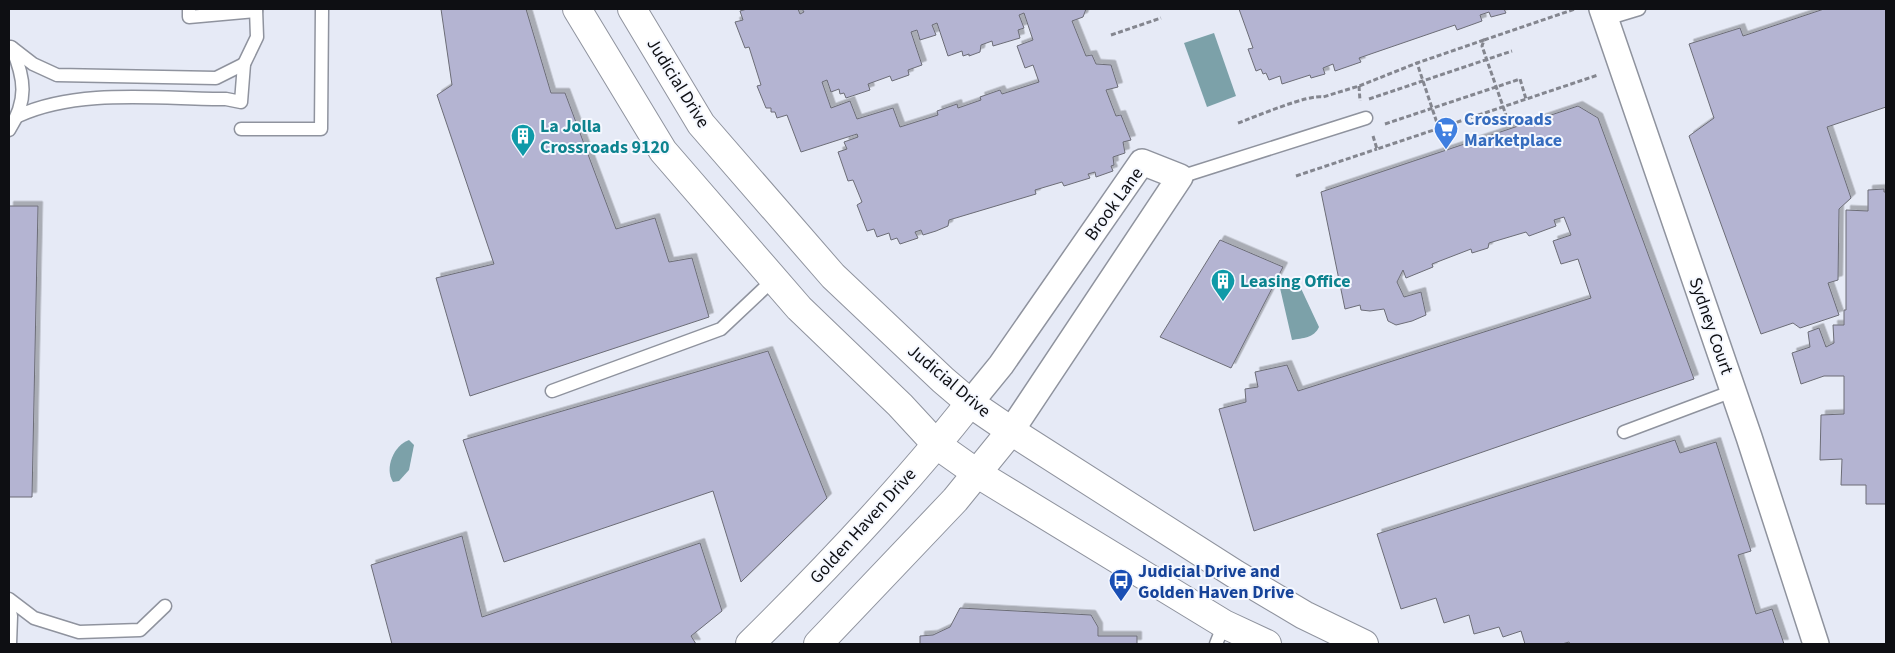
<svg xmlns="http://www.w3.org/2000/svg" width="1895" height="653" viewBox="0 0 1895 653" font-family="'Source Sans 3',sans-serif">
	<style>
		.water { fill: #7ca1a9 }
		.building { fill: #b4b4d2; stroke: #6c6d77; fill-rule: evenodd; filter: url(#shadow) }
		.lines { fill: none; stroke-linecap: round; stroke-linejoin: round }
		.service-casing { stroke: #8f939e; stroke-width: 15 }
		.minor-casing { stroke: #8f939e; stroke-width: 28 }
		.tertiary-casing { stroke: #8f939e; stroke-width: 30 }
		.path { stroke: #84868f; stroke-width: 3; stroke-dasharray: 5 2.5; stroke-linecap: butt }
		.service { stroke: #fff; stroke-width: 12 }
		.minor { stroke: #fff; stroke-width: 25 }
		.tertiary { stroke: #fff; stroke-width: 28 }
		.labels { text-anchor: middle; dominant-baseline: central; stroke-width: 4; stroke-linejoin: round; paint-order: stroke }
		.street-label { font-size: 18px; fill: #0e0f13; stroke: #f5f8ff }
		.shop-label { font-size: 18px; font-weight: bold; fill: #366cbe; stroke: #f5f8ff; text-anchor: start }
		.culture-label { font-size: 18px; font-weight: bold; fill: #0d838f; stroke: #f5f8ff; text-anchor: start }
		.transit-label { font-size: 18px; font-weight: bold; fill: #164399; stroke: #f5f8ff; text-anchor: start }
	</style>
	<defs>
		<filter id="shadow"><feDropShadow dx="4.5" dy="-4.5" stdDeviation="0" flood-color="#0004"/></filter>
	</defs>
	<rect width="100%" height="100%" fill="#e6eaf6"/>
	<g class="water">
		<path d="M 1214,33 L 1236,96 L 1207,107 L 1184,43 Z"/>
		<path d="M 1298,282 L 1319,327 C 1314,338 1303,338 1292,340 L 1280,288 Z"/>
		<path d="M 409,440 L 414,445 L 409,470 L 399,481 L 393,482 C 384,468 394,445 409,440 Z"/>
	</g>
	<g class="building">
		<path d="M 441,9 L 526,9 L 551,93 L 565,93 L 616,229 L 655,218 L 669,262 L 692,258 L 709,317 L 470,396 L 436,278 L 494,264 L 437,95 L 452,85 Z"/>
		<path d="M 747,9 L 798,9 L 800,14 L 804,12 L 802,9 L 1086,9 L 1083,17 L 1072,21 L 1086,56 L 1092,55 L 1096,64 L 1111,65 L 1118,87 L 1106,90 L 1116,116 L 1121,115 L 1131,140 L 1123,142 L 1125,153 L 1113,157 L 1114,165 L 1111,166 L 1113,171 L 1096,177 L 1095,172 L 1088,174 L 1090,178 L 1064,186 L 1062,182 L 1035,190 L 1036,194 L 949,220 L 948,226 L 936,231 L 923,235 L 921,230 L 915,232 L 918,238 L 900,244 L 897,238 L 891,240 L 889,233 L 877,237 L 874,229 L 867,231 L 857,205 L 862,202 L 853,180 L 848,181 L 838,152 L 847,149 L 844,142 L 858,137 L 857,134 L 801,152 L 787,115 L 777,118 L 775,112 L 771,112 L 771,108 L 766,108 L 757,86 L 761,85 L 749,47 L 745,48 L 735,22 L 743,20 L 740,11 ZM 1024,13 L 1033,40 L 1017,46 L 1025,68 L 1033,65 L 1039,82 L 1002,94 L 1000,90 L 980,97 L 981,100 L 958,108 L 957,104 L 937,111 L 938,115 L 900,127 L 893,108 L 857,119 L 850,101 L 831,108 L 822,82 L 827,80 L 831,92 L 839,89 L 840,94 L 844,93 L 846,98 L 870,90 L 868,84 L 890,76 L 892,81 L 909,75 L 908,70 L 922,65 L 911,32 L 917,30 L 920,40 L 936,35 L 932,25 L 937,23 L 948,56 L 962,51 L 963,56 L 969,54 L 969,56 L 980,52 L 981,45 L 992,41 L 993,46 L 1020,38 L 1018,30 L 1024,28 L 1019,15 Z"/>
		<path d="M 1239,9 L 1504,9 L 1506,13 L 1491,17 L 1489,12 L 1480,15 L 1482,21 L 1457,30 L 1455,25 L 1359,58 L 1361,62 L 1335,71 L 1333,64 L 1323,68 L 1325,74 L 1311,78 L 1310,75 L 1282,84 L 1280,76 L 1269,80 L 1266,73 L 1263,74 L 1261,69 L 1256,71 L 1248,49 L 1253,48 Z"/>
		<path d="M 1824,9 L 1886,9 L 1886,107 L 1827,127 L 1851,198 L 1839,209 L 1838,280 L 1828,283 L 1839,315 L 1800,328 L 1793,323 L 1761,334 L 1689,136 L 1714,118 L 1689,44 L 1740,28 L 1743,36 Z"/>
		<path d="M 1578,106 L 1598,118 L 1694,379 L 1254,531 L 1219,409 L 1246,402 L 1245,389 L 1258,387 L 1255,372 L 1287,365 L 1298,391 L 1591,298 L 1578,259 L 1561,264 L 1553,241 L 1571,235 L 1564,217 L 1554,220 L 1556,226 L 1529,236 L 1526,232 L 1489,243 L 1488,248 L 1472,253 L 1471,249 L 1432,264 L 1433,267 L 1406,278 L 1403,270 L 1397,282 L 1404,297 L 1421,292 L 1426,315 L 1412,321 L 1396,325 L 1388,321 L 1384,309 L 1370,311 L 1361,310 L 1360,305 L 1345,309 L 1321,192 Z"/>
		<path d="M 1884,189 L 1884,192 L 1886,192 L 1886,504 L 1866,504 L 1866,485 L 1841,485 L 1842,459 L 1820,460 L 1821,415 L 1844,414 L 1844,376 L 1824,376 L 1801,384 L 1792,353 L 1810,347 L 1808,332 L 1819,328 L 1826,347 L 1834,343 L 1833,325 L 1844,325 L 1844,310 L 1846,310 L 1846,210 L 1868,211 L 1868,190 Z"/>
		<path d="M 9,206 L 38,206 L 32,497 L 9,497 Z"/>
		<path d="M 1220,240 L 1283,267 L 1231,368 L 1160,337 Z"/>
		<path d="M 768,351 L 827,498 L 741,582 L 713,491 L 504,562 L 463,440 Z"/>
		<path d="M 1675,440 L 1680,453 L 1716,442 L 1751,551 L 1738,555 L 1756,614 L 1772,609 L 1784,644 L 1570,644 L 1569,642 L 1562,644 L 1525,644 L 1521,631 L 1503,637 L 1499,627 L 1474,634 L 1469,615 L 1444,623 L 1436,598 L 1401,609 L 1377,534 Z"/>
		<path d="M 462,536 L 482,617 L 700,543 L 722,611 L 691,636 L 696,644 L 392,644 L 371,565 Z"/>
		<path d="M 960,608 L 1091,615 L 1098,627 L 1098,636 L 1137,636 L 1137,644 L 920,644 L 920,636 L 933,635 L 950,627 Z"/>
	</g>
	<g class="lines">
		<defs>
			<g id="service">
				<path d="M 189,9 L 189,17 L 256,11"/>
				<path d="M 1606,19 L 1639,9"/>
				<path d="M 11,47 L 33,64 L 57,75 L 216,78 L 244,64"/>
				<path d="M 18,116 C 79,88 159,99 226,99 L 241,102 L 244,64 L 257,37 L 256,9"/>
				<path d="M 241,129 L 321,129 L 322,9"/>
				<path d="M 9,130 C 28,100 25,79 12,48"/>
				<path d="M 1180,177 L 1366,118"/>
				<path d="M 552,391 L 721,329 L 774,279"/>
				<path d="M 1624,432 L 1733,391"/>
				<path d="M 9,599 L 34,618 L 79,632 L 140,630 L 165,606"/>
				<path d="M 9,607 L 11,616 L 10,644"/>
				<path d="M 1216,644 L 1224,624"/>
			</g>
			<g id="minor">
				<path d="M 1602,9 L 1749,437 L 1816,644"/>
				<path d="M 970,403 L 1001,365 L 1142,162 L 1180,177 L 1011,431"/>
			</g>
			<g id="tertiary">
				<path d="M 577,9 L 663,151 L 799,308 L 900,405 L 937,445 L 978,474 L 1224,624 L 1267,644"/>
				<path d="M 632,9 L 701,124 L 833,276 L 943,380 L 970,403 L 1011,431 L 1235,574 L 1304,615 L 1364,644"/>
				<path d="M 750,644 C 827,568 903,488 970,403"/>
				<path d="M 818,644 L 955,500 L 1011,431"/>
			</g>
		</defs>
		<use href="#service" class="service-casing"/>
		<use href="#minor" class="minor-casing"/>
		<use href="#tertiary" class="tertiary-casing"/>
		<g class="path">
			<path d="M 1111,35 L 1161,18"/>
			<path d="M 1359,86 L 1360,101"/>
			<path d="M 1369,99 L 1512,51"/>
			<path d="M 1507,118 L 1482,46 L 1484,40 L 1575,9"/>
			<path d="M 1238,123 C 1255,117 1308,94 1323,97 L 1359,86 L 1417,63"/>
			<path d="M 1385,124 L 1520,79 L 1526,99"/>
			<path d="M 1373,136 L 1377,149 L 1598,75"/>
			<path d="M 1446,150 L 1417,63 L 1484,40"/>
			<path d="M 1296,176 L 1377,149"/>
		</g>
		<use href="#service" class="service"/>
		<use href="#minor" class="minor"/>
		<use href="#tertiary" class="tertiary"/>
	</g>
	<defs>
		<symbol id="supermarket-pin" viewBox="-11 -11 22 30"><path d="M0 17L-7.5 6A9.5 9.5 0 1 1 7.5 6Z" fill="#3f7fe0" stroke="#f5f8ff"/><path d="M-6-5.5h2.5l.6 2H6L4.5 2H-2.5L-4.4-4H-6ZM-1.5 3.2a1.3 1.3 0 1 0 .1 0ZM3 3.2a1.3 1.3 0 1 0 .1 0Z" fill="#fff"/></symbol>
		<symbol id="building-pin" viewBox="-11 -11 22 30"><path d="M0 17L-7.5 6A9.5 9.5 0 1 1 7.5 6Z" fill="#0f9aa8" stroke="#f5f8ff"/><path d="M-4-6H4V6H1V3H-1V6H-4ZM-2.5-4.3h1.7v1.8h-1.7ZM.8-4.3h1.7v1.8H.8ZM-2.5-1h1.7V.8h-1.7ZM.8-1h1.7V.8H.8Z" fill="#fff"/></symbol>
		<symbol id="bus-pin" viewBox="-11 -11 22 30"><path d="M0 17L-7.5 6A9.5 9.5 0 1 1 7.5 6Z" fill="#1a4fb4" stroke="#f5f8ff"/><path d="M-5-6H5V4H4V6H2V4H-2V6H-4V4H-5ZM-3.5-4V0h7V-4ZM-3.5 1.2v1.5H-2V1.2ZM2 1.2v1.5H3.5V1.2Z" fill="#fff"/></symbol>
	</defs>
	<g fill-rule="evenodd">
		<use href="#supermarket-pin" x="1432" y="115" width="28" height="38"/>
		<use href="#building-pin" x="509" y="122" width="28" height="38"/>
		<use href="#building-pin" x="1209" y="267" width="28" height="38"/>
		<use href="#bus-pin" x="1107" y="567" width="28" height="38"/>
	</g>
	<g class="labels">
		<g class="street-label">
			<text transform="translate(678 83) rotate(58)">Judicial Drive</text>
			<text transform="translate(1114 204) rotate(-54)">Brook Lane</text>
			<text transform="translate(1711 326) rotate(71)">Sydney Court</text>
			<text transform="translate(949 381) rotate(40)">Judicial Drive</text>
			<text transform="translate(863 526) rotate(-48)">Golden Haven Drive</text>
		</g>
		<g class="shop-label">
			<text x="1464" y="119">Crossroads<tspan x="1464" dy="21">Marketplace</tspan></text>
		</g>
		<g class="culture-label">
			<text x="540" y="126">La Jolla<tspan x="540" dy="21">Crossroads 9120</tspan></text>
			<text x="1240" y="281">Leasing Office</text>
		</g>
		<g class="transit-label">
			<text x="1138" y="571">Judicial Drive and<tspan x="1138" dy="21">Golden Haven Drive</tspan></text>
		</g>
	</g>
	<rect width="1895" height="653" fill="none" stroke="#0e0f13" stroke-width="20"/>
</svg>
